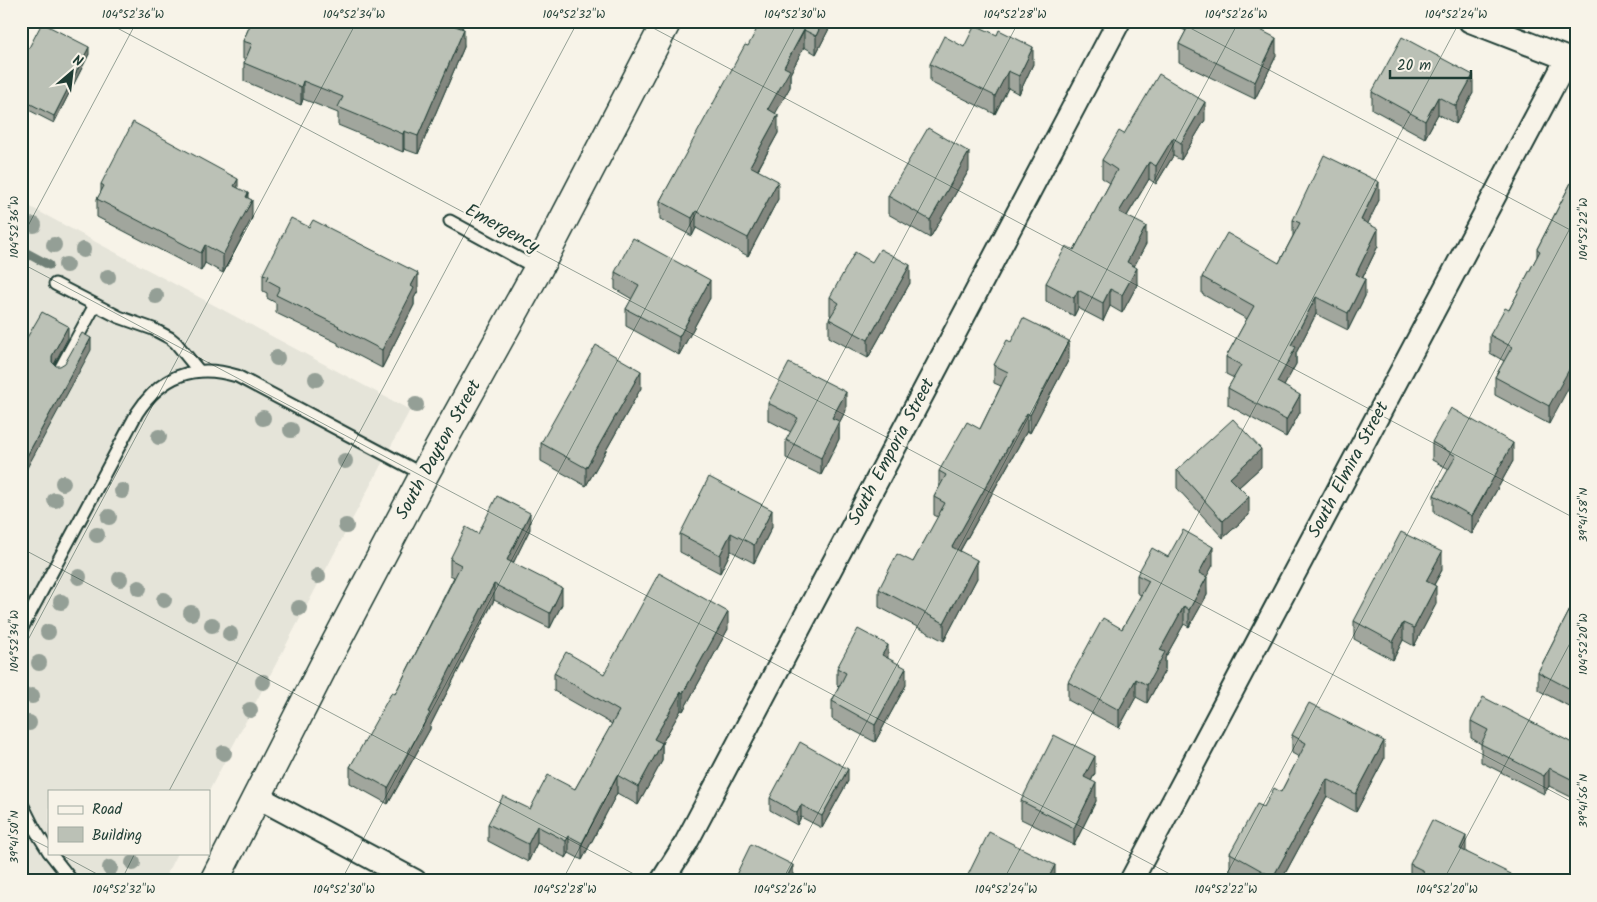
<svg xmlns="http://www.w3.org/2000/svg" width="1597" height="902" viewBox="0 0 1597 902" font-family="Kalam,sans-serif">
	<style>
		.built { fill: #e5e4d9 }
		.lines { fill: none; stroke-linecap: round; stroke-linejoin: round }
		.stream { stroke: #6f8077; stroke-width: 9 }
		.lane-casing { stroke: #1f3d34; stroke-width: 15 }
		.street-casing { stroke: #1f3d34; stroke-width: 26 }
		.secondary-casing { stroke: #1f3d34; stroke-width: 31 }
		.lane { stroke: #f7f3e8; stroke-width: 11 }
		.street { stroke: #f7f3e8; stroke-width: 22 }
		.secondary { stroke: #f7f3e8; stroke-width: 28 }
		.tree { fill: #949f96 }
		.wall { fill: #a1a69d; stroke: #1f3d34 }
		.shaded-wall { fill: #83877f; stroke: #1f3d34 }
		.building { fill: #bbc1b6; stroke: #1f3d34 }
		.ticks { fill: none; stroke: #1f3d34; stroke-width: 1; stroke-opacity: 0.45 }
		.labels { text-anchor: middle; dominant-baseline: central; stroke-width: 4.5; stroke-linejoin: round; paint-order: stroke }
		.street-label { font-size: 18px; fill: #1f3d34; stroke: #f7f3e8 }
		.neatline { fill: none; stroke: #1f3d34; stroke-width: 2 }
		.ticks-label { font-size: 12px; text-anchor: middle; fill: #1f3d34 }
	</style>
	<rect width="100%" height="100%" fill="#f7f3e8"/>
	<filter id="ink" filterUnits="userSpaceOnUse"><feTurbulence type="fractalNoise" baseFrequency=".02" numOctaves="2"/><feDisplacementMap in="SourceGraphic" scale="10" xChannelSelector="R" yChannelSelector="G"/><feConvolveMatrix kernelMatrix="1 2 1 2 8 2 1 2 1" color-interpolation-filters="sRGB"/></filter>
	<g filter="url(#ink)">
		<path class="built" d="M 21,202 L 410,410 L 209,791 L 49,791 L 49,853 L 177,853 L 163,881 L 21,881 Z"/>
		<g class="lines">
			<path class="stream" d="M 21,250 L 49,265"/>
			<defs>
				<g id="lane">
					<path d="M 450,221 L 538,269"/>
					<path d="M 55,284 L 119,317 L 153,329 L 170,338 L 176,343 L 199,371"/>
					<path d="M 59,371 L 95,305"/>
					<path d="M 21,630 L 137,413 C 162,375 194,363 237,376 L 424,475"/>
					<path d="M 21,802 L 34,828 L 49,852"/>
					<path d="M 50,853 L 72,881"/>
				</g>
				<g id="street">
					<path d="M 1470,21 L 1576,62"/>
					<path d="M 256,796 L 415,881"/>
					<path d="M 662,881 L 686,843 L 1119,21"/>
					<path d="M 1131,881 L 1567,59"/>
				</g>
				<path id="secondary" d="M 214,881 L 323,667 L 424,475 L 538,269 L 667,21"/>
			</defs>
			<use href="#lane" class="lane-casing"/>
			<use href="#street" class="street-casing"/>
			<use href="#secondary" class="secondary-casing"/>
			<use href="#lane" class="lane"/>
			<use href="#street" class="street"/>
			<use href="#secondary" class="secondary"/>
		</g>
		<g class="tree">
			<circle cx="34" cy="225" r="8"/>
			<circle cx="54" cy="245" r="8"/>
			<circle cx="83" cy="250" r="8"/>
			<circle cx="66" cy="265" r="8"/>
			<circle cx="108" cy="277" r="8"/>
			<circle cx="156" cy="296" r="8"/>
			<circle cx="277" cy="358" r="8"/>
			<circle cx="316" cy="379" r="8"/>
			<circle cx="416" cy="405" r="8"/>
			<circle cx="263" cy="418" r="8"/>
			<circle cx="291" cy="430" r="8"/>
			<circle cx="159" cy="437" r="8"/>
			<circle cx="345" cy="461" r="8"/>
			<circle cx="63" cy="483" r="8"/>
			<circle cx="122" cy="491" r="8"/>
			<circle cx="55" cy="500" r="8"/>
			<circle cx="109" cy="517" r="8"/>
			<circle cx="346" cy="526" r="8"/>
			<circle cx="97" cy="535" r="8"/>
			<circle cx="318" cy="576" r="8"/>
			<circle cx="79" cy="577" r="8"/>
			<circle cx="120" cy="579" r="8"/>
			<circle cx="139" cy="588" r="8"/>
			<circle cx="164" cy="600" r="8"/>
			<circle cx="61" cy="602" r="8"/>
			<circle cx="299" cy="608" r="8"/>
			<circle cx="191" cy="613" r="8"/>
			<circle cx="212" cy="625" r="8"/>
			<circle cx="48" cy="632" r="8"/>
			<circle cx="230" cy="634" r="8"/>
			<circle cx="39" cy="663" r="8"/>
			<circle cx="263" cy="682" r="8"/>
			<circle cx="32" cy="696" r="8"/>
			<circle cx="250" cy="710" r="8"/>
			<circle cx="29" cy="723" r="8"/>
			<circle cx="224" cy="753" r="8"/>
			<circle cx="133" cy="863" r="8"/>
			<circle cx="110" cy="868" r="8"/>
		</g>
		<g class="wall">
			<path d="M 252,21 L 465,21 L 462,28 L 464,47 L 418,154 L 404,149 L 403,152 L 338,125 L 338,113 L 303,99 L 301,105 L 244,81 L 244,63 L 245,59 L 243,59 L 243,41 Z"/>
			<path d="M 833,21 L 816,54 L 804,47 L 790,74 L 790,87 L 775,113 L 778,133 L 758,170 L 778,199 L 748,256 L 696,228 L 692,236 L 660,219 L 660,201 L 748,46 Z"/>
			<path d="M 1172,21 L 1260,21 L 1256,28 L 1276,56 L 1255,99 L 1179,62 L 1179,44 L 1186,31 L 1172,24 Z"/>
			<path d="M 964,47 L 1033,64 L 1019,94 L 1008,88 L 995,114 L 930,82 L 930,64 Z"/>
			<path d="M 89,54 L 54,123 L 21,106 L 21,63 Z"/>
			<path d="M 1372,92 L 1473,93 L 1456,124 L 1438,114 L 1425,138 L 1372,109 Z"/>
			<path d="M 1205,120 L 1181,160 L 1173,156 L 1156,184 L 1149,179 L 1127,216 L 1146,244 L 1134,266 L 1137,285 L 1122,313 L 1110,306 L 1103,321 L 1078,308 L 1074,316 L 1046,301 L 1046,283 L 1074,250 L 1110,183 L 1102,178 L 1102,160 L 1124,134 Z"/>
			<path d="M 969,170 L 930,238 L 888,214 L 888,196 Z"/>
			<path d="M 1576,173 L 1549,424 L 1495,395 L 1495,377 L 1504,361 L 1490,353 L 1490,335 L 1509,310 L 1537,257 L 1537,249 Z"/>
			<path d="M 101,184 L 238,188 L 248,198 L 252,218 L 223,273 L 205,263 L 201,271 L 97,217 L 97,199 L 101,193 Z"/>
			<path d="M 1379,200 L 1367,224 L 1378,246 L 1363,277 L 1365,296 L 1348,330 L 1316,314 L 1296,353 L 1296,364 L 1284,386 L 1300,412 L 1286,437 L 1228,405 L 1228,388 L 1234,378 L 1226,374 L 1226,357 L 1247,319 L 1202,294 L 1202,277 L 1279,263 L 1293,236 L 1293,220 Z"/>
			<path d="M 615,272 L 710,298 L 679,355 L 626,326 L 626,309 L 632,299 L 615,289 Z"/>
			<path d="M 263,274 L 418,291 L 414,298 L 414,305 L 382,368 L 338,345 L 338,343 L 276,313 L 276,303 L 267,298 L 267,293 L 263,291 Z"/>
			<path d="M 910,283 L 868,358 L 829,337 L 829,319 L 831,316 L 830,315 L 830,297 Z"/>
			<path d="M 1011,342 L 1069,359 L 1030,433 L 1027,431 L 960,551 L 977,578 L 944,641 L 879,607 L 879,589 L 913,562 L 938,517 L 934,515 L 934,497 L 939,487 L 939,471 L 980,429 L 1001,386 L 994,383 L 994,365 Z"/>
			<path d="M 641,388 L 586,486 L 541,461 L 541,443 Z"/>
			<path d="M 768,403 L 846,410 L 839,423 L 839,439 L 821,475 L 786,458 L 786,440 L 791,432 L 768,420 Z"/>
			<path d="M 1432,442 L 1513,461 L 1472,534 L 1434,513 L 1434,495 L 1449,469 L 1432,460 Z"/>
			<path d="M 1261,467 L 1239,487 L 1249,515 L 1223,538 L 1177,488 L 1177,470 Z"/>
			<path d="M 772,527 L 754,563 L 731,551 L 720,573 L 680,552 L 680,534 Z"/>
			<path d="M 530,529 L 513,563 L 562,604 L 550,628 L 494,600 L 430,726 L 430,729 L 388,804 L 350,783 L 350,767 L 395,694 L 454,577 L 450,575 L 450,559 L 478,534 Z"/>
			<path d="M 1168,557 L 1213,565 L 1206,577 L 1207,595 L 1189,627 L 1184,624 L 1165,658 L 1165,670 L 1147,703 L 1136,697 L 1119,728 L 1068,700 L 1068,682 L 1122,629 L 1141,595 L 1137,593 L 1137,575 Z"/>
			<path d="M 1442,570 L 1434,585 L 1436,604 L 1414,646 L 1403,640 L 1393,660 L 1354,639 L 1354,621 Z"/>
			<path d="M 1576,598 L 1576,710 L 1538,690 L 1538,672 Z"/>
			<path d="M 728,629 L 683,711 L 681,710 L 662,743 L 662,761 L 638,805 L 617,793 L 582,860 L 569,853 L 566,858 L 537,843 L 528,862 L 488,841 L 488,824 L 530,809 L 575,789 L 612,724 L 554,691 L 554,673 L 604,674 Z"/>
			<path d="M 888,658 L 906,685 L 875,742 L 832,719 L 832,701 L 839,687 L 837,685 L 837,668 Z"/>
			<path d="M 1471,721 L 1576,745 L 1576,797 L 1575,799 L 1549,786 L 1544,794 L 1481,762 L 1481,744 L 1471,738 Z"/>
			<path d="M 1292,735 L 1384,759 L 1356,812 L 1327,796 L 1281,881 L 1247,881 L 1230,871 L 1230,853 L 1264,807 L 1281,792 L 1299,757 L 1292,753 Z"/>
			<path d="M 1095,773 L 1091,781 L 1096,801 L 1074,845 L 1021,819 L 1021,801 Z"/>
			<path d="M 848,781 L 822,828 L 801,817 L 797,825 L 770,810 L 770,798 Z"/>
			<path d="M 1466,852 L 1511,881 L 1410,881 L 1410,864 Z"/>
		</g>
		<g class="shaded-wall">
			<path d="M 457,21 L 465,21 L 455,43 L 455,26 Z"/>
			<path d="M 823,21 L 833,21 L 816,54 L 816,36 Z"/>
			<path d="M 1251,21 L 1260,21 L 1249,42 L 1249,24 Z"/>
			<path d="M 464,29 L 464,47 L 418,154 L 418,136 Z"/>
			<path d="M 804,30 L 804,47 L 790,74 L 790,87 L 768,127 L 768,109 L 784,67 Z"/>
			<path d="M 1276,38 L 1276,56 L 1255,99 L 1255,82 Z"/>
			<path d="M 89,47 L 89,54 L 54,123 L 54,116 Z"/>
			<path d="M 1033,47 L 1033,64 L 1019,94 L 1019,76 Z"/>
			<path d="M 1008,71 L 1008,88 L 995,114 L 995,96 Z"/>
			<path d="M 1473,75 L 1473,93 L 1456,124 L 1456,106 Z"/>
			<path d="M 303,81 L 303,99 L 301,105 L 301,87 Z"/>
			<path d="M 1438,97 L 1438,114 L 1425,138 L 1425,121 Z"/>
			<path d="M 1205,102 L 1205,120 L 1181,160 L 1181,143 Z"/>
			<path d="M 778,115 L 778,133 L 750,184 L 750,166 Z"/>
			<path d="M 404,131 L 404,149 L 403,152 L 403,134 Z"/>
			<path d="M 1173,138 L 1173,156 L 1156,184 L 1156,166 Z"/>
			<path d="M 969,152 L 969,170 L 930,238 L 930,220 Z"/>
			<path d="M 1149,162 L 1149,179 L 1119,229 L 1119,212 Z"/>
			<path d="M 238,179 L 238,197 L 234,186 Z"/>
			<path d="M 778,181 L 778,199 L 748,256 L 748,238 Z"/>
			<path d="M 1379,182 L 1379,200 L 1361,238 L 1361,220 Z"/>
			<path d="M 248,193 L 248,208 L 252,200 L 252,218 L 223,273 L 223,255 Z"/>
			<path d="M 696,211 L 696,228 L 692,236 L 692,218 Z"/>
			<path d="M 1146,226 L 1146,244 L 1127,280 L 1127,262 Z"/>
			<path d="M 1378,229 L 1378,246 L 1356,291 L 1356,274 Z"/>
			<path d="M 205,245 L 205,263 L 201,271 L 201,253 Z"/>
			<path d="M 910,265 L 910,283 L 868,358 L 868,340 Z"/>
			<path d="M 1137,268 L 1137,285 L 1122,313 L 1122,295 Z"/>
			<path d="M 418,273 L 418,291 L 414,298 L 414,305 L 382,368 L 382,350 L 411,286 Z"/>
			<path d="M 1365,279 L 1365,296 L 1348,330 L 1348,313 Z"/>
			<path d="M 710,280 L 710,298 L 679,355 L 679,337 Z"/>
			<path d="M 1110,289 L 1110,306 L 1103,321 L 1103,303 Z"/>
			<path d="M 1078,290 L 1078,308 L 1074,316 L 1074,298 Z"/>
			<path d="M 1316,297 L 1316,314 L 1296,353 L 1296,364 L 1277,399 L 1277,382 L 1291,345 Z"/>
			<path d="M 68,326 L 68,338 L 52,368 L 52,356 Z"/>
			<path d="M 91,338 L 91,350 L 21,479 L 21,467 Z"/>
			<path d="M 1069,341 L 1069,359 L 1030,433 L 1030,415 Z"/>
			<path d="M 1576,343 L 1576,374 L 1549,424 L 1549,406 Z"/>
			<path d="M 641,371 L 641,388 L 586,486 L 586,468 Z"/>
			<path d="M 846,392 L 846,410 L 839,423 L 839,439 L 821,475 L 821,458 L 832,418 Z"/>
			<path d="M 1300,395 L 1300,412 L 1286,437 L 1286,420 Z"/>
			<path d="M 1027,413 L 1027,431 L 952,565 L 952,547 Z"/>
			<path d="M 1513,443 L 1513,461 L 1472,534 L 1472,516 Z"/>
			<path d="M 1261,449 L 1261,467 L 1230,495 L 1230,478 Z"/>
			<path d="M 1249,497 L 1249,515 L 1223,538 L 1223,521 Z"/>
			<path d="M 772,510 L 772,527 L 754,563 L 754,545 Z"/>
			<path d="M 530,513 L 530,529 L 507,576 L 507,560 Z"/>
			<path d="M 731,533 L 731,551 L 720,573 L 720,555 Z"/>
			<path d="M 1213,547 L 1213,565 L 1199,591 L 1199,573 Z"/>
			<path d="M 1442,552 L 1442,570 L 1426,599 L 1426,581 Z"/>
			<path d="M 977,560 L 977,578 L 944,641 L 944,623 Z"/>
			<path d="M 1207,577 L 1207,595 L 1189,627 L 1189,610 Z"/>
			<path d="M 494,584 L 494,600 L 430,726 L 430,729 L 388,804 L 388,788 L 428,712 Z"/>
			<path d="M 1436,586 L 1436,604 L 1414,646 L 1414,628 Z"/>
			<path d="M 562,588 L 562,604 L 550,628 L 550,613 Z"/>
			<path d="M 1184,606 L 1184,624 L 1165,658 L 1165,670 L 1147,703 L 1147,685 L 1160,650 Z"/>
			<path d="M 728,612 L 728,629 L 683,711 L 683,693 Z"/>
			<path d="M 1403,623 L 1403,640 L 1393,660 L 1393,642 Z"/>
			<path d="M 888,645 L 888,663 L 882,655 Z"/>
			<path d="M 906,668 L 906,685 L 875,742 L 875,725 Z"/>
			<path d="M 1136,679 L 1136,697 L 1119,728 L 1119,710 Z"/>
			<path d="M 681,692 L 681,710 L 654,757 L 654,739 Z"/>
			<path d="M 1384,741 L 1384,759 L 1356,812 L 1356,794 Z"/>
			<path d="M 662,743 L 662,761 L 638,805 L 638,787 Z"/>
			<path d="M 1095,756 L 1095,773 L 1084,795 L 1084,777 Z"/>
			<path d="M 1549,768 L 1549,786 L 1544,794 L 1544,776 Z"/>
			<path d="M 848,769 L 848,781 L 822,828 L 822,816 Z"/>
			<path d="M 617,775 L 617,793 L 582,860 L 582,843 Z"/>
			<path d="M 1327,779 L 1327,796 L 1281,881 L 1273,881 L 1273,877 Z"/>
			<path d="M 1576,779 L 1576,797 L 1575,799 L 1575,781 Z"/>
			<path d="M 1096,783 L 1096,801 L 1074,845 L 1074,828 Z"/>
			<path d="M 801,805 L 801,817 L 797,825 L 797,813 Z"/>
			<path d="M 537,826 L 537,843 L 528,862 L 528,844 Z"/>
			<path d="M 569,836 L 569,853 L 566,858 L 566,841 Z"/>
			<path d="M 1466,836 L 1466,854 L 1460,849 Z"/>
			<path d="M 793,865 L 793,881 L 785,881 Z"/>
			<path d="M 1055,865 L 1055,881 L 1047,881 Z"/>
			<path d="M 1511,874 L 1511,881 L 1508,881 Z"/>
		</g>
		<g class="building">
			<path d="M 252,21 L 457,21 L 455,26 L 464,29 L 418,136 L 404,131 L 403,134 L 338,107 L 343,97 L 303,81 L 301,87 L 244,63 L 252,44 L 243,41 Z"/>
			<path d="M 761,21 L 823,21 L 816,36 L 804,30 L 784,67 L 790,70 L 768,109 L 778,115 L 750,166 L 778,181 L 748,238 L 696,211 L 692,218 L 660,201 L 745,45 L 748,46 Z"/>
			<path d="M 1191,21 L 1251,21 L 1249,24 L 1276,38 L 1255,82 L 1179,44 Z"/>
			<path d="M 42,23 L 89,47 L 54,116 L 21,99 L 21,63 Z"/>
			<path d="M 975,25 L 997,35 L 999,30 L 1033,47 L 1019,76 L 1008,71 L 995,96 L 930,64 L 944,36 L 964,47 Z"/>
			<path d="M 1402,37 L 1473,75 L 1456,106 L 1438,97 L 1425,121 L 1372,92 Z"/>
			<path d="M 1159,74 L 1205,102 L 1181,143 L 1173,138 L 1156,166 L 1149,162 L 1119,212 L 1146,226 L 1127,262 L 1137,268 L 1122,295 L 1110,289 L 1103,303 L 1078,290 L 1074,298 L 1046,283 L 1066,246 L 1074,250 L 1117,170 L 1102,160 L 1119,131 L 1124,134 Z"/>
			<path d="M 133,122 L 238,179 L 234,186 L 248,193 L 246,197 L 252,200 L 223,255 L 205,245 L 201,253 L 97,199 L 104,186 L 101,184 Z"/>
			<path d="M 928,128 L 969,152 L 930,220 L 888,196 Z"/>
			<path d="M 1324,155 L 1379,182 L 1361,220 L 1378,229 L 1356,274 L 1365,279 L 1348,313 L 1316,297 L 1291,345 L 1296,347 L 1277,382 L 1300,395 L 1286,420 L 1228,388 L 1241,365 L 1226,357 L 1254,306 L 1202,277 L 1227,233 L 1279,263 L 1300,223 L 1293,220 Z"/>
			<path d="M 1576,173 L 1576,343 L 1574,345 L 1576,346 L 1576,357 L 1549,406 L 1495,377 L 1512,347 L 1490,335 L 1505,308 L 1509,310 L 1540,251 L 1537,249 Z"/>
			<path d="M 291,218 L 309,227 L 313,220 L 418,273 L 411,286 L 414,288 L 382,350 L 338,327 L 339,326 L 276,295 L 280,287 L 267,280 L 269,276 L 263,274 Z"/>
			<path d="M 633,238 L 710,280 L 679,337 L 626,309 L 639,285 L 615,272 Z"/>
			<path d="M 880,249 L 910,265 L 868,340 L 829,319 L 839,303 L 830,297 L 855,252 L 872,262 Z"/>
			<path d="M 42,312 L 68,326 L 52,356 L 52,362 L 56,366 L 60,366 L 65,363 L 82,333 L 91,338 L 21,467 L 21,338 L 25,341 Z"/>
			<path d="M 1023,318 L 1069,341 L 1030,415 L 1027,413 L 952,547 L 977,560 L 944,623 L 879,589 L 897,554 L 913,562 L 945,503 L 934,497 L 946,475 L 939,471 L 967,422 L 980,429 L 1008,372 L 994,365 L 1007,340 L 1011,342 Z"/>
			<path d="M 596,345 L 641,371 L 586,468 L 541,443 Z"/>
			<path d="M 789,363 L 846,392 L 832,418 L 839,421 L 821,458 L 786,440 L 798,418 L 768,403 Z"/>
			<path d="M 1451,408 L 1513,443 L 1472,516 L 1434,495 L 1456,456 L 1432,442 Z"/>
			<path d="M 1233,419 L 1261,449 L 1230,478 L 1249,497 L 1223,521 L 1177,470 Z"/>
			<path d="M 709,477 L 772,510 L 754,545 L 731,533 L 720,555 L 680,534 Z"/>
			<path d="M 497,496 L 530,513 L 507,560 L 562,588 L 550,613 L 494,584 L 428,712 L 430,713 L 388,788 L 350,767 L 392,692 L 395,694 L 461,565 L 450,559 L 466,527 L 478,534 Z"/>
			<path d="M 1183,530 L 1213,547 L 1199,573 L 1207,577 L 1189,610 L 1184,606 L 1160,650 L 1165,652 L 1147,685 L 1136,679 L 1119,710 L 1068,682 L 1103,618 L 1122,629 L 1149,581 L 1137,575 L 1152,548 L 1168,557 Z"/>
			<path d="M 1401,532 L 1442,552 L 1426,581 L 1436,586 L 1414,628 L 1403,623 L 1393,642 L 1354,621 Z"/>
			<path d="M 659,573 L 728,612 L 683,693 L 681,692 L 654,739 L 662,743 L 638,787 L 617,775 L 582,843 L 569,836 L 566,841 L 537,826 L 528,844 L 488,824 L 503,796 L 530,809 L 548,775 L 575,789 L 619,711 L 554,673 L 566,652 L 604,674 Z"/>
			<path d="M 1576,598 L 1576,692 L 1538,672 Z"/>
			<path d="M 858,629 L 888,645 L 882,655 L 906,668 L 875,725 L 832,701 L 846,673 L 837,668 Z"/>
			<path d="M 1483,697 L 1576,745 L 1576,779 L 1575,781 L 1549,768 L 1544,776 L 1481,744 L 1488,730 L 1471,721 Z"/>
			<path d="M 1309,703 L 1384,741 L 1356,794 L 1327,779 L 1273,877 L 1230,853 L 1257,804 L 1264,807 L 1274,788 L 1281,792 L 1306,743 L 1292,735 Z"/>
			<path d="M 1054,735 L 1095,756 L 1084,777 L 1096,783 L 1074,828 L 1021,801 Z"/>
			<path d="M 800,742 L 848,769 L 822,816 L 801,805 L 797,813 L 770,798 Z"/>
			<path d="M 1432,820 L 1466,836 L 1460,849 L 1511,874 L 1508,881 L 1419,881 L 1424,871 L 1410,864 Z"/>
			<path d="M 989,832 L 1055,865 L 1047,881 L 965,881 Z"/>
			<path d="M 751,844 L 793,865 L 785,881 L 733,881 Z"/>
			<path d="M 725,877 L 732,881 L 724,881 Z"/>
		</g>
	</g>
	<path class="ticks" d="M 104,21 L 1576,804M 640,21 L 1576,519M 1177,21 L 1576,233M 21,239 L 137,21M 21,263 L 1183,881M 21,548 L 647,881M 21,653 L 357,21M 169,791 L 578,21M 21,834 L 49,848M 58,853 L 110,881M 121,881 L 135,853M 341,881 L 798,21M 562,881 L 1019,21M 782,881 L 1239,21M 1003,881 L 1460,21M 1223,881 L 1576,217M 1443,881 L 1576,632"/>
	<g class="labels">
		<g class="street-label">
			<text transform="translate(502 229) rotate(29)">Emergency</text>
			<text transform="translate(439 450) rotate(-61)">South Dayton Street</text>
			<text transform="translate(892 452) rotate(-62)">South Emporia Street</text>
			<text transform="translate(1349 470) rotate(-62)">South Elmira Street</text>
		</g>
	</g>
	<rect width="1597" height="902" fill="none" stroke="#f7f3e8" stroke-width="55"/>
	<rect x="48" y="790" width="162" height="65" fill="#f7f3e8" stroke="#a1aaa0"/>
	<rect x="58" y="806" width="25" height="8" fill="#f7f3e8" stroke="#a1aaa0"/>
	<text x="92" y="814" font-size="15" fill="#1f3d34">Road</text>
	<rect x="58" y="827" width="25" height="15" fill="#bbc1b6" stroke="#a1aaa0"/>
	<text x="92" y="840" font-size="15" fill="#1f3d34">Building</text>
	<g transform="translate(72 72) rotate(28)" stroke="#f7f3e8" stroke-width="4" paint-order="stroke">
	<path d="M0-4L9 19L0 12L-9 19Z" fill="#1f3d34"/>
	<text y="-8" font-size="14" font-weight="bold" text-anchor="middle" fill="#1f3d34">N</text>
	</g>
	<path d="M1390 70v8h81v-8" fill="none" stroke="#1f3d34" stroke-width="2.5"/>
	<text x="1397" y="70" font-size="15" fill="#1f3d34" stroke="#f7f3e8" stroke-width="4" paint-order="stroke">20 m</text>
	<rect x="28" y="28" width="1542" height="846" class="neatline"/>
	<g class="ticks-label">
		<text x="133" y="18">104°52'36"W</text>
		<text x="354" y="18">104°52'34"W</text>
		<text x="574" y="18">104°52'32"W</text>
		<text x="795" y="18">104°52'30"W</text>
		<text x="1015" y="18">104°52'28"W</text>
		<text x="1236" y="18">104°52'26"W</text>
		<text x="1456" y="18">104°52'24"W</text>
		<text transform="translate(14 227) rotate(-90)" y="4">104°52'36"W</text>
		<text transform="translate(1583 229) rotate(-90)" y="4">104°52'22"W</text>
		<text transform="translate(1583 515) rotate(-90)" y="4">39°41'58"N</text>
		<text transform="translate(14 641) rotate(-90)" y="4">104°52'34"W</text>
		<text transform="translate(1583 644) rotate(-90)" y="4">104°52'20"W</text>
		<text transform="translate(1583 801) rotate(-90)" y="4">39°41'56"N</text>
		<text transform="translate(14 837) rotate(-90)" y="4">39°41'50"N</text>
		<text x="124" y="893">104°52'32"W</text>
		<text x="344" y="893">104°52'30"W</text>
		<text x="565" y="893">104°52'28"W</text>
		<text x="785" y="893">104°52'26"W</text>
		<text x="1006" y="893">104°52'24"W</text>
		<text x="1226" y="893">104°52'22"W</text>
		<text x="1447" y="893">104°52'20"W</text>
	</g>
</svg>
